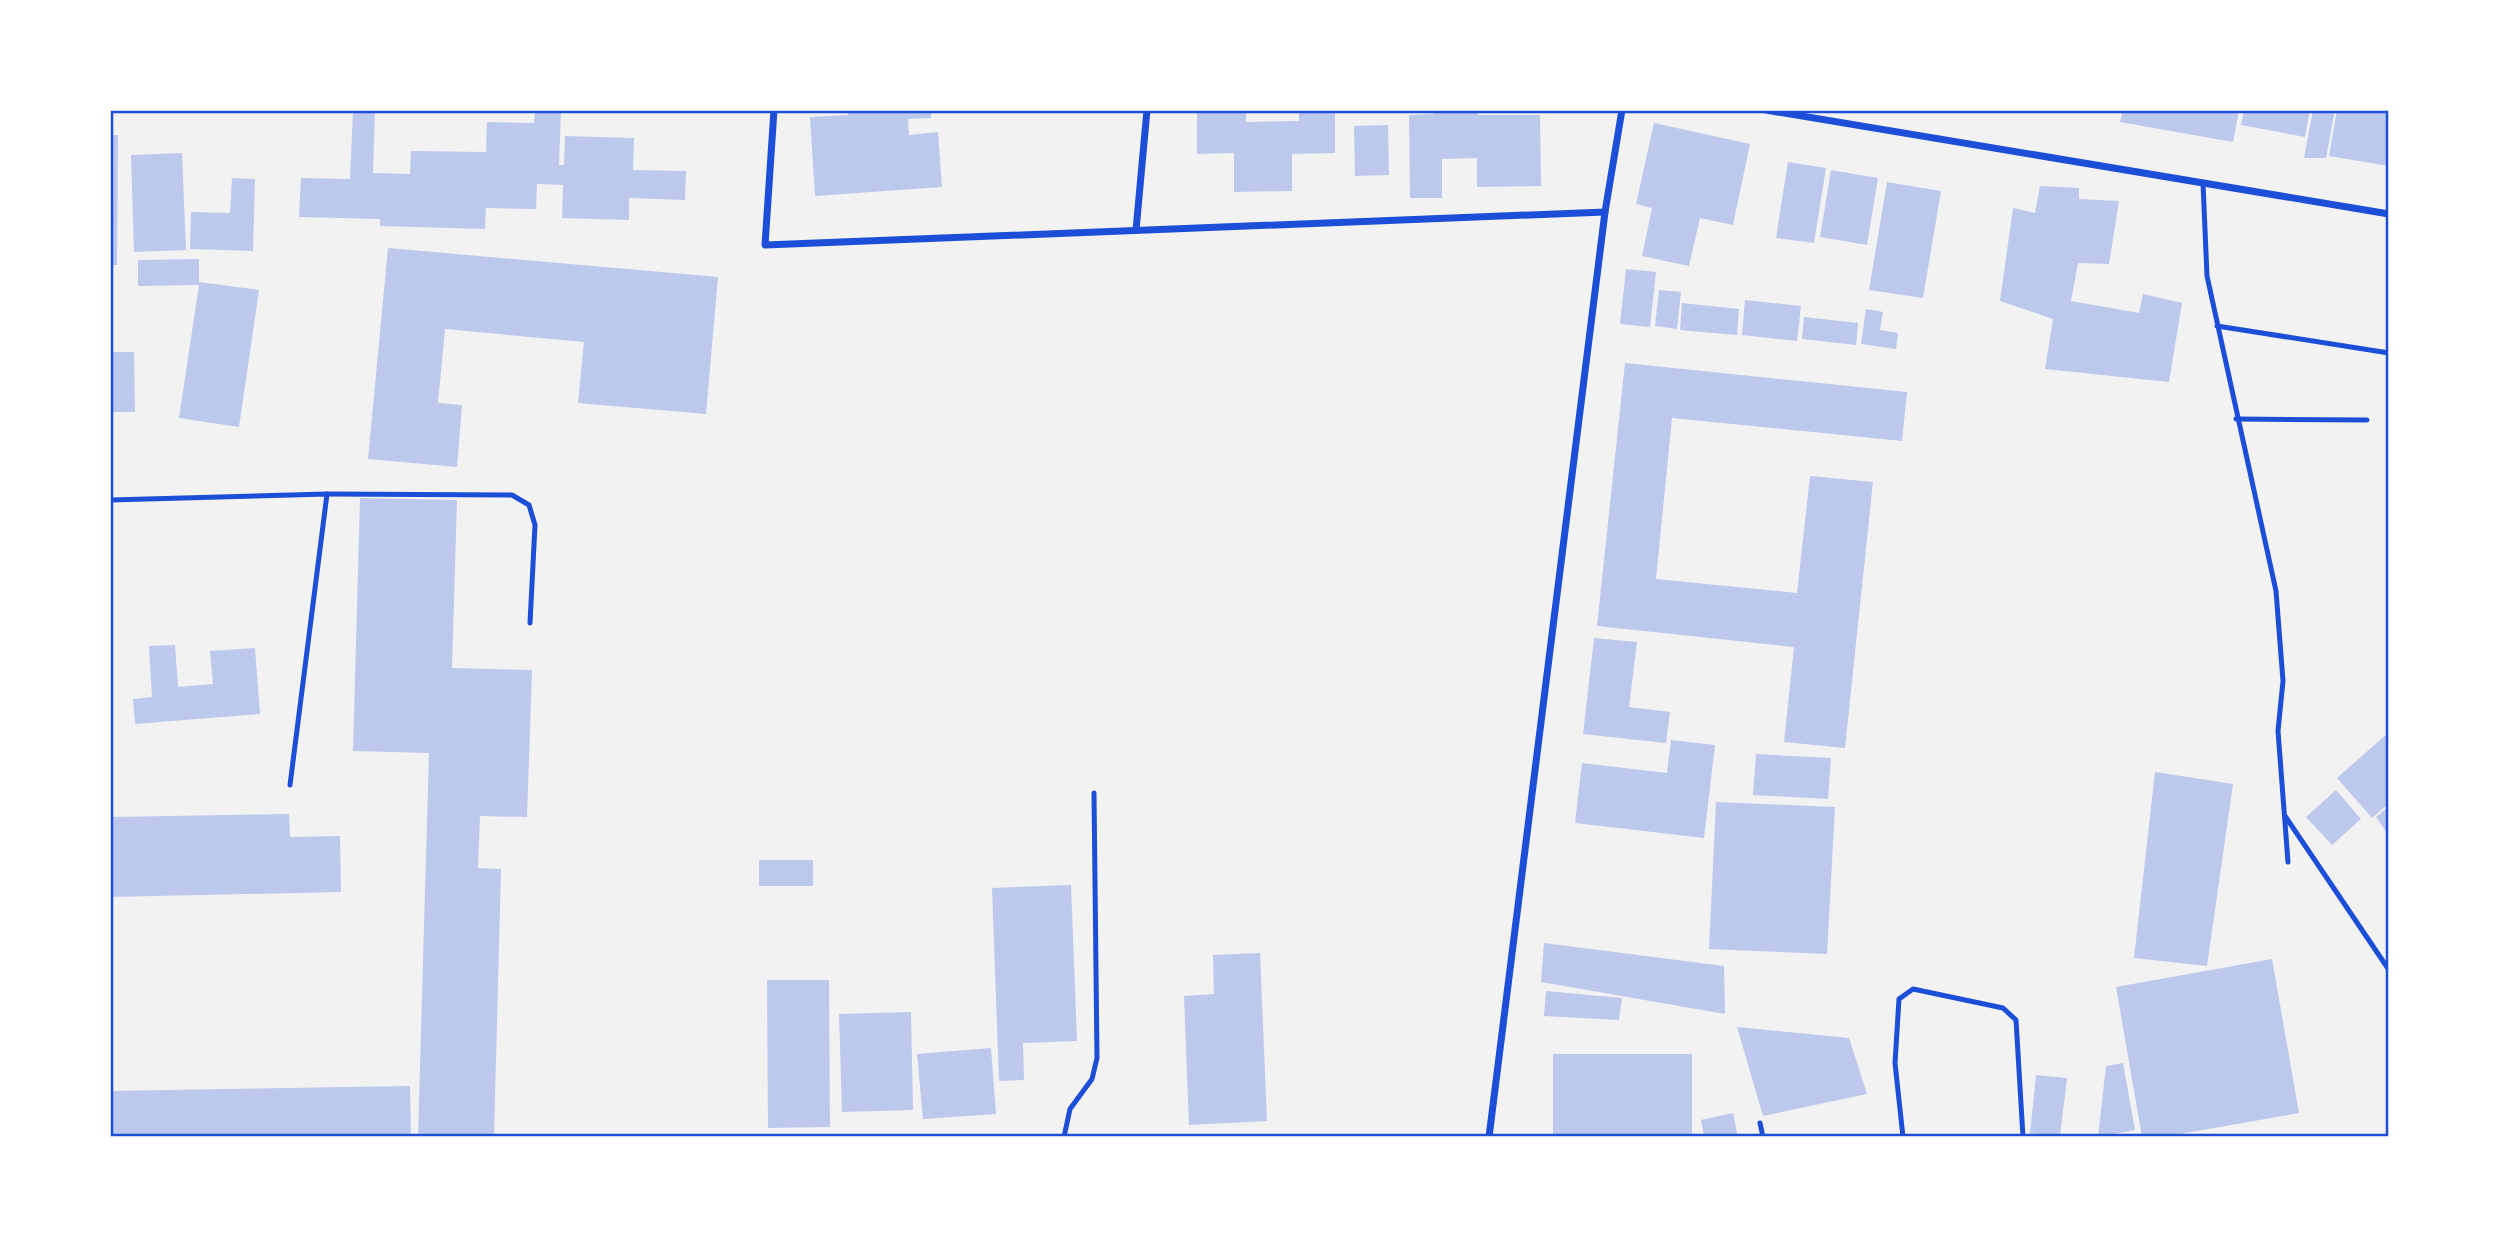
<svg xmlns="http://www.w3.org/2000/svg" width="2499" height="1247" viewBox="0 0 2499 1247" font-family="'DejaVu Sans',sans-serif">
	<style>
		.building { fill: #bdc9ec }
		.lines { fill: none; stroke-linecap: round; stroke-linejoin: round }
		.service { stroke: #1d4ed8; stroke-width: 5 }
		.minor { stroke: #1d4ed8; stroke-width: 7 }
		.neatline { fill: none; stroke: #1d4ed8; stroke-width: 2.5 }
	</style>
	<rect width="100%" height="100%" fill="#f2f2f2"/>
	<g class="building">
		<path d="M 353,110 L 375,110 L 373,173 L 410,174 L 411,151 L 486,152 L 487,122 L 534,123 L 535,110 L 561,110 L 559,165 L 564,165 L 565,136 L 634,138 L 633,170 L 686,171 L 685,200 L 629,198 L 629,220 L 562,218 L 563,185 L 537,184 L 536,209 L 486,208 L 485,229 L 380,226 L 380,219 L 299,217 L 301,178 L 350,179 Z"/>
		<path d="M 848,110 L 931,110 L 931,118 L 908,119 L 909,135 L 938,132 L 942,187 L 815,196 L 810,117 L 848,115 Z"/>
		<path d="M 1197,110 L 1246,110 L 1246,122 L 1299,121 L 1299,110 L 1335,110 L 1335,153 L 1292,154 L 1292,191 L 1234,192 L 1234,153 L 1197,154 Z"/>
		<path d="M 1434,110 L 1478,110 L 1478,115 L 1540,115 L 1541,186 L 1477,187 L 1477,158 L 1442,159 L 1442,198 L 1410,198 L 1409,115 L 1434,114 Z"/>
		<path d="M 2123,110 L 2239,110 L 2233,142 L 2120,122 Z"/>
		<path d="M 2244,110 L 2310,110 L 2305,137 L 2241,125 Z"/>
		<path d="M 2313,110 L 2335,110 L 2326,158 L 2304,158 Z"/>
		<path d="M 2337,110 L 2389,110 L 2389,166 L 2329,156 Z"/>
		<path d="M 1654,123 L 1750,144 L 1733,225 L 1700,218 L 1689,266 L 1642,256 L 1652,208 L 1636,204 Z"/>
		<path d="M 1388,125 L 1389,175 L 1355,176 L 1354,126 Z"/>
		<path d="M 110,135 L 118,135 L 117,265 L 110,265 Z"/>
		<path d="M 182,153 L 186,250 L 134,252 L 131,155 Z"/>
		<path d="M 1788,162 L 1826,168 L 1814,243 L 1776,238 Z"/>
		<path d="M 1831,170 L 1878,178 L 1867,245 L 1820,237 Z"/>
		<path d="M 232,178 L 255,179 L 253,251 L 190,249 L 191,212 L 230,213 Z"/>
		<path d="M 1887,182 L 1941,191 L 1923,298 L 1869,290 Z"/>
		<path d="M 2040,186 L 2079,188 L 2079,199 L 2119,201 L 2109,264 L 2078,263 L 2071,301 L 2139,313 L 2143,294 L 2182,303 L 2169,382 L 2045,369 L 2053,319 L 2000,301 L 2013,208 L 2035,213 Z"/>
		<path d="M 388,248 L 718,277 L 706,414 L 578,403 L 584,342 L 445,329 L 438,403 L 462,405 L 457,467 L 368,459 Z"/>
		<path d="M 199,259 L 199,282 L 259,290 L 239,427 L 179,418 L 199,285 L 138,286 L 138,260 Z"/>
		<path d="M 1626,269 L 1656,272 L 1650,327 L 1620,324 Z"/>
		<path d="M 1659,290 L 1681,292 L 1677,329 L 1655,326 Z"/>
		<path d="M 1745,300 L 1801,306 L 1797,341 L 1742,335 Z"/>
		<path d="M 1682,303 L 1739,309 L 1737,335 L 1680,330 Z"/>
		<path d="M 1866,309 L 1883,312 L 1880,330 L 1898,333 L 1896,349 L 1861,344 Z"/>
		<path d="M 1804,317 L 1858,323 L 1856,345 L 1802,339 Z"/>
		<path d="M 110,352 L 134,352 L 135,412 L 110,412 Z"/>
		<path d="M 1625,363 L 1907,392 L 1902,441 L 1672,418 L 1656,579 L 1797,593 L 1810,476 L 1873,482 L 1845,748 L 1784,742 L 1794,647 L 1597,626 Z"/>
		<path d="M 360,498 L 457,500 L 452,668 L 532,670 L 527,817 L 480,816 L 478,868 L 501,869 L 494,1137 L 418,1137 L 429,753 L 353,751 Z"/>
		<path d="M 1594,638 L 1637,642 L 1629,707 L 1670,712 L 1666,743 L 1583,734 Z"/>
		<path d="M 175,645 L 178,687 L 213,684 L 210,651 L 255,648 L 260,714 L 135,724 L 133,699 L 152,697 L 149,646 Z"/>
		<path d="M 2389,732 L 2389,803 L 2372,818 L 2337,778 Z"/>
		<path d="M 1671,740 L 1715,745 L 1704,838 L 1575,823 L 1582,763 L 1667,773 Z"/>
		<path d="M 1756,754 L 1831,758 L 1828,799 L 1753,795 Z"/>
		<path d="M 2155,772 L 2233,784 L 2207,966 L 2134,958 Z"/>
		<path d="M 2336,790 L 2361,819 L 2332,845 L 2306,817 Z"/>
		<path d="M 1716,802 L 1835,807 L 1827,954 L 1709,949 Z"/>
		<path d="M 2389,806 L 2389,836 L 2376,817 Z"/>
		<path d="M 289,814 L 290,837 L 340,836 L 341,892 L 110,897 L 110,817 Z"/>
		<rect x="759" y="860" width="54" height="26"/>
		<path d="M 1071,885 L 1077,1041 L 1023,1043 L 1024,1080 L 999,1081 L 992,888 Z"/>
		<path d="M 1544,943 L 1724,966 L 1725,1014 L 1541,982 Z"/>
		<path d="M 1260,953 L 1267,1121 L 1189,1125 L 1184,996 L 1214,994 L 1213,955 Z"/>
		<path d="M 2272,959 L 2299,1113 L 2163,1137 L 2142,1137 L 2116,987 Z"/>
		<path d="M 767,980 L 829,980 L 830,1127 L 768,1128 Z"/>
		<path d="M 1546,991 L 1622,998 L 1619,1020 L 1544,1016 Z"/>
		<path d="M 911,1012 L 913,1110 L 842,1112 L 839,1014 Z"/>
		<path d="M 1737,1027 L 1849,1038 L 1867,1094 L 1763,1116 Z"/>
		<path d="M 991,1048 L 996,1114 L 923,1119 L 917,1054 Z"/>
		<rect x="1553" y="1054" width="139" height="83"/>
		<path d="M 2123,1063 L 2135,1130 L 2098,1137 L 2106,1066 Z"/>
		<path d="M 2036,1075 L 2067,1078 L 2060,1136 L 2030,1133 Z"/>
		<path d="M 410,1086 L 411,1137 L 110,1137 L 110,1091 Z"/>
		<path d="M 1733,1113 L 1738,1137 L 1704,1137 L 1701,1120 Z"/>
	</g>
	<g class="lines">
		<g class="service">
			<path d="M 2203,183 L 2207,276 L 2276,591 L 2283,681 L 2278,731 L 2288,862"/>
			<path d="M 2217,326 L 2389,353"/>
			<path d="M 2236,419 L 2367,420"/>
			<path d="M 327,494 L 512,495 L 529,505 L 535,525 L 530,623"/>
			<path d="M 110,500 L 327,494 L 290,785"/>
			<path d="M 2285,816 L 2389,970"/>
			<path d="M 1760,1123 L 1763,1137"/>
			<path d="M 1064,1137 L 1070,1109 L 1092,1079 L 1097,1058 L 1094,793"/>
			<path d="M 1903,1137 L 1895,1063 L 1899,999 L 1913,989 L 2003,1008 L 2016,1020 L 2023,1137"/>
		</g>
		<g class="minor">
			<path d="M 774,110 L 765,245 L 1605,212"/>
			<path d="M 1766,110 L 2389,214"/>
			<path d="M 1136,230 L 1147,110"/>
			<path d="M 1489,1137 L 1605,212 L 1622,110"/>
		</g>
	</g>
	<rect width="2499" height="1247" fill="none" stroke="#ffffff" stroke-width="224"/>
	<rect x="112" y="112" width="2275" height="1023" class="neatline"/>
</svg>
